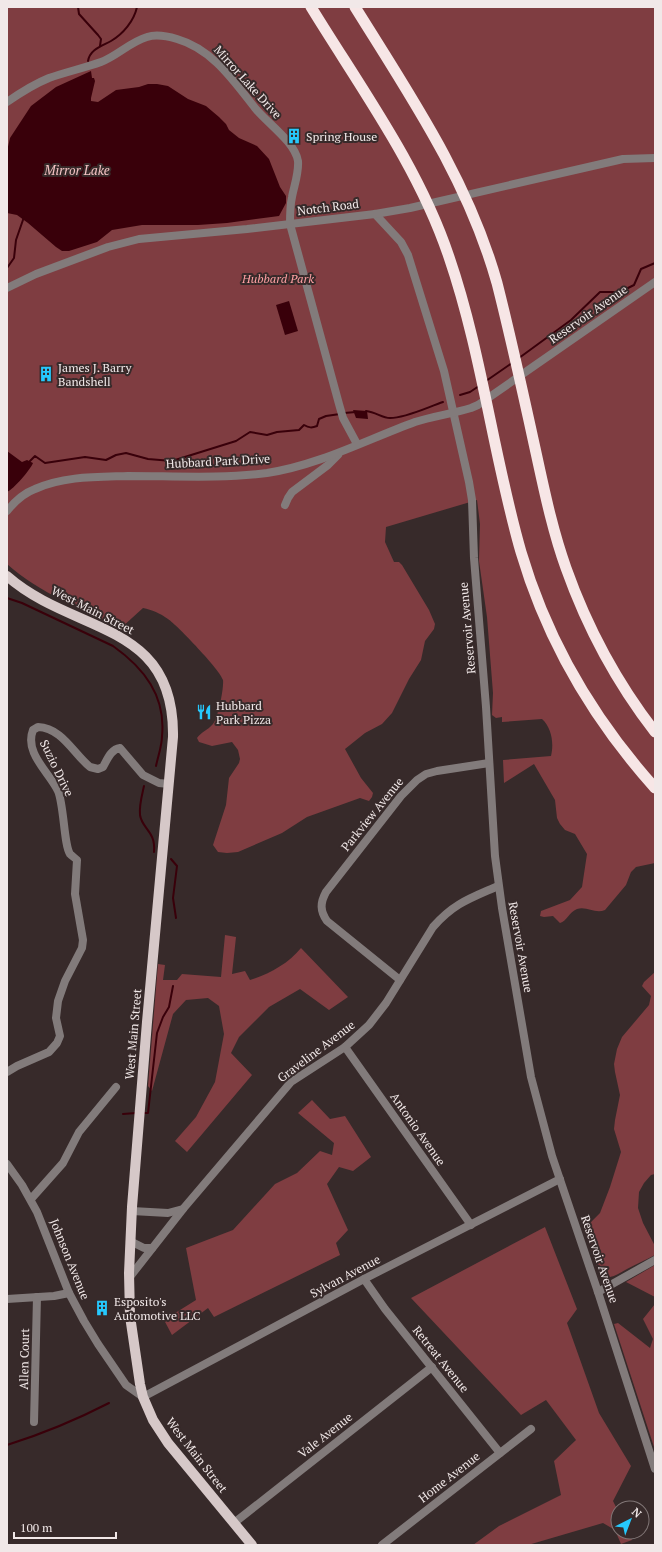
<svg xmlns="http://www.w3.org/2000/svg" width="662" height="1552" viewBox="0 0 662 1552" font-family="'PT Serif',serif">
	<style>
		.green { fill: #7f3d41 }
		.water { fill: #39000a }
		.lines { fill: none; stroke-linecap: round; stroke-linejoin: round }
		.stream { stroke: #39000a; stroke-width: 2 }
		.minor { stroke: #827b7b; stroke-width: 8 }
		.major { stroke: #d6c8c8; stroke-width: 10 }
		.highway { stroke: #f7e6e6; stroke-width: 11 }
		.labels { text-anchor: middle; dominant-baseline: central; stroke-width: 4; stroke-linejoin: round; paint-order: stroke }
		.street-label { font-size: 12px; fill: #f1e8e8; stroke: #372a2a }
		.poi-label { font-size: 12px; fill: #f1e8e8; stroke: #372a2a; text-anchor: start }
		.park-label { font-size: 12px; font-style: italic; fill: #ffa1a4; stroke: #372a2a }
		.water-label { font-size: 13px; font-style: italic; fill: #f3c2c3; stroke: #372a2a }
	</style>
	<rect width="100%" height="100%" fill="#372a2a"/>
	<g class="green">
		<path d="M 7,7 L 655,7 L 655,863 L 636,867 L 631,872 L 626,885 L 605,910 C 595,914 587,906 577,909 C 569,912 567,921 560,923 L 553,916 L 544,917 L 540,916 L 541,911 L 570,900 L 582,887 L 587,854 L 575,834 L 565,830 L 560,824 L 557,818 L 555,800 L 534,764 L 504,783 L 503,760 L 551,756 C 554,744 552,728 542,719 L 502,722 L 502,717 L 496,718 L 492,715 L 493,693 L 487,617 L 479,561 L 480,524 L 477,500 L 386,527 L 385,542 L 394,562 L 399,562 L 402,565 L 429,610 L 435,624 L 434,629 L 425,641 L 421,660 L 409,679 L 392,713 L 382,724 L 365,733 L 345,749 L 361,778 L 373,793 L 372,797 L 369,801 L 360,798 L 307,817 L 282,833 L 238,852 L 227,853 L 218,852 L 213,845 L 226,805 L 229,778 L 239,763 L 240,759 L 238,750 L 232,742 L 212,746 L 199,742 L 197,738 C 201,732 208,730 213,724 C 218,718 224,688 223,680 C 221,671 177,625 168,619 C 160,613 152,610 143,608 L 121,628 C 82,609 39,593 7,564 Z"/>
		<path d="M 225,935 L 236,937 L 232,974 L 245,971 L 250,980 C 269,974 288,964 301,948 L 348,997 L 329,1010 L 300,989 L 269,1007 L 239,1037 L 231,1053 L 252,1075 L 187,1152 L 175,1141 L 196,1117 L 215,1082 L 224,1034 L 219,1006 L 208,998 L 186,1000 L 173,1014 L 152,1091 L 148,1086 L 158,964 L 165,965 L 163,980 L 177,980 L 182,974 L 221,977 Z"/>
		<path d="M 655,972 L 655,1174 L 651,1175 L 644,1183 L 639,1192 L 638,1208 L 643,1223 L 655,1246 L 655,1255 C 646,1260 636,1264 627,1269 C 621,1272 616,1276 610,1277 C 595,1279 588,1237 587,1226 L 600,1213 L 610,1187 L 621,1152 L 614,1129 L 615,1120 L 620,1095 L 615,1072 L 614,1064 L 617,1049 L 622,1037 L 649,1005 L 651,996 L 642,986 L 644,982 Z"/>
		<path d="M 312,1100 L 330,1119 L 345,1116 L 371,1157 L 353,1171 L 339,1167 L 327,1184 L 348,1230 L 336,1243 L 340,1255 L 214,1317 L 208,1308 L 172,1335 L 164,1320 L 196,1300 L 186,1248 L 233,1230 L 275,1184 L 297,1173 L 320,1151 L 332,1155 L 334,1143 L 298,1113 Z"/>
		<path d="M 545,1227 L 577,1309 L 567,1323 L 599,1413 L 631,1466 L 613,1501 L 618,1511 L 618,1532 L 628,1532 L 632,1540 L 621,1544 L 615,1530 L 603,1523 L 528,1545 L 473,1545 L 499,1526 L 561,1495 L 554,1461 L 576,1440 L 546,1400 L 521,1415 L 411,1298 Z"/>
		<path d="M 655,1265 L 655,1297 L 626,1282 Z"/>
		<path d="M 655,1304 L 655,1450 L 614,1324 L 618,1323 L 650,1348 L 653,1339 L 643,1319 Z"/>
	</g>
	<g class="water">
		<path d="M 91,71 L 92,78 L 94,78 L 95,81 L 91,98 L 91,101 L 98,102 L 116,90 L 139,87 L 148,84 L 157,84 L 168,86 L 188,99 L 206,106 L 219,117 L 226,124 L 229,130 L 239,138 L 257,146 L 269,159 L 280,187 L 286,196 L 286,203 L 279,216 L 227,223 L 198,225 L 142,225 L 112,230 L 97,242 L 69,251 L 62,251 L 56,247 L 28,223 L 17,215 L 7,213 L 7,151 L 10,138 L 31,106 L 56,87 Z"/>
		<path d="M 289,301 L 298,331 L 285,335 L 276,305 Z"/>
		<path d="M 353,410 L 367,411 L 368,419 L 356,418 Z"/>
		<path d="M 7,451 L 22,462 L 27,460 L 33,463 C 30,470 14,489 7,492 Z"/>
	</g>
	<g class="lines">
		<g class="stream">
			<path d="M 78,7 L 79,14 L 98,35 L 101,39 L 100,46"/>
			<path d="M 88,61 C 90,49 102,46 111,41 C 123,34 134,21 137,7"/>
			<path d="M 7,268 L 14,258 L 16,240 L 24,217"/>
			<path d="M 519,358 L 571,320 L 600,292 L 620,292 L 634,285 L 641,269 L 655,263"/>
			<path d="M 486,381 L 512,363"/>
			<path d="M 460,395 L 470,392 L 479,386"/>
			<path d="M 366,411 C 376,412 382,418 390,418 C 406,418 428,407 443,402"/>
			<path d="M 344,413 L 356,412"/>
			<path d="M 28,463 L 35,456 L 45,463 L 85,457 L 106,460 L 116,455 L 126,453 L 148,459 L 172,461 L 236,441 L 250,432 L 267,435 L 277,432 L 299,430 L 304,425 C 309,428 312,428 317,426 L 319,419 L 326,416 L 340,414"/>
			<path d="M 7,598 L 22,603 L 113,646 C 144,668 166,696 162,736 C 162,746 158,756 156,766"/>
			<path d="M 144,786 C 142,795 139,805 140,815 C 142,829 156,831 154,852"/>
			<path d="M 171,859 L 177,866 L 173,898 L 176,918"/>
			<path d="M 142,1113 L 148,1113 L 157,1033 L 163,1017 L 169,1007 L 173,986"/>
			<path d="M 123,1114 L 136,1113"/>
			<path d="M 7,1445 C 42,1434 76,1420 109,1403"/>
		</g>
		<g class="minor">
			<path d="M 7,102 C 20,93 34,84 49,78 C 66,72 84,68 101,62 C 117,56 130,42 147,37 C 156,34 167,36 177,39 C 212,49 233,80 255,108 C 267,123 295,142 298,161 C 299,173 294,186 292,197 C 290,206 290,215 290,224 L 339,404 L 343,418 L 357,444"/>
			<path d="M 375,214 L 401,242 L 408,255 L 444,371 L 469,482 L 472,500 L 474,558 L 486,707 L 495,856 L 502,908 L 531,1077 L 552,1156 L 598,1292 L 655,1469"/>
			<path d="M 7,288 L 36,274 L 108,247 L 139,239 L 247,229 L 375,214 L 410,208 L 623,159 L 655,158"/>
			<path d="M 285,505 L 288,498 L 292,492 L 328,465 L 338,455"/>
			<path d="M 7,511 C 15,501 24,493 35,489 C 64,476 97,477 128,476 C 174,476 221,479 267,473 C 319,465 366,440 415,422 C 433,416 452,414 471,408 L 478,405 L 655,282"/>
			<path d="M 400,980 L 327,921 C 320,911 320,903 326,892 L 401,796 L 417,780 L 426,774 L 437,771 L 489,763"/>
			<path d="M 345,1047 L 471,1225"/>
			<path d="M 7,1072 L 17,1066 L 49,1052 L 57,1043 L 60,1036 L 56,1018 L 58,1001 L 65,981 L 82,948 L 83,940 L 75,894 L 77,860 C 75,858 72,856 70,854 C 64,846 64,805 58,791 C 49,772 24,753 33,730 L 38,727 C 62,728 73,753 90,767 L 98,769 L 103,767 C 107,760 111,749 120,748 L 143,775 L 159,783 L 169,784"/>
			<path d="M 7,1164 L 22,1185 L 37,1212 L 69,1293 L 84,1321 L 98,1344 L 126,1385 L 143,1397 L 364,1279 L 560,1179"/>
			<path d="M 31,1199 L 63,1163 L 79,1132 L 116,1087"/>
			<path d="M 132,1211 L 168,1213 L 183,1209 L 291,1082 L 345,1047 L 369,1025 L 386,1003 L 433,927 C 454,903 471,898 498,886"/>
			<path d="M 130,1241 L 144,1248 L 152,1248"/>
			<path d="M 129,1278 L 183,1209"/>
			<path d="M 364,1279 L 385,1309 L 500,1453"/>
			<path d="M 598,1292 L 655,1260"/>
			<path d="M 7,1299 L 54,1296 L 69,1293"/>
			<path d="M 34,1422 L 37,1297"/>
			<path d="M 234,1523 L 432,1367"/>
			<path d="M 382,1545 L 531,1429"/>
		</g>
		<path class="major" d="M 7,576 C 74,635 175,620 173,737 L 147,1022 L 132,1207 L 129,1273 L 130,1316 L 140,1384 L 143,1397 L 153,1420 L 168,1443 L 252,1545"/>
		<g class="highway">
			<path d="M 311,7 C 360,87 419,167 449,257 C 482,353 493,455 521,552 C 547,640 594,720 655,788"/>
			<path d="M 355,7 C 411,97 468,180 497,283 C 511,338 523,393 535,448 C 544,489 552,529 566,568 C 587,627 617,683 655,732"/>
		</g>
	</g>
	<defs>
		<symbol id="building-bare" viewBox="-9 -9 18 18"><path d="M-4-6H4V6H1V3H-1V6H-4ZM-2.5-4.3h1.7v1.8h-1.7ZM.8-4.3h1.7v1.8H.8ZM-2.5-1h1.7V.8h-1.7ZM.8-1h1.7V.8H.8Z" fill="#26c9fe" stroke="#372a2a" stroke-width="2.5" paint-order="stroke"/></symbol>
		<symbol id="restaurant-bare" viewBox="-9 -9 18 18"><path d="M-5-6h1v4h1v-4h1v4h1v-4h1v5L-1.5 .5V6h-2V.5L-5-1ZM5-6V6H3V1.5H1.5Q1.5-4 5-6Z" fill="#26c9fe" stroke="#372a2a" stroke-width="2.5" paint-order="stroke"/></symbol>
	</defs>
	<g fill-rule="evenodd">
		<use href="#building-bare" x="283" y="125" width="22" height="22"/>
		<use href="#building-bare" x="35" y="363" width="22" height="22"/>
		<use href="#restaurant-bare" x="193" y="701" width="22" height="22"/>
		<use href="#building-bare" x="91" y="1297" width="22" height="22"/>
	</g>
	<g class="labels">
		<g class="street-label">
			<text transform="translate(248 82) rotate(48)">Mirror Lake Drive</text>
			<text transform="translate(328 207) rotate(-7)">Notch Road</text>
			<text transform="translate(588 314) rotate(-35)">Reservoir Avenue</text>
			<text transform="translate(218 461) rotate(-3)">Hubbard Park Drive</text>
			<text transform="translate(93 610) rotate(27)">West Main Street</text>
			<text transform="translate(467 628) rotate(-95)">Reservoir Avenue</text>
			<text transform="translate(57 768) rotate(64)">Suzio Drive</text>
			<text transform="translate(372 814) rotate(-51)">Parkview Avenue</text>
			<text transform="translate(521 947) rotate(80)">Reservoir Avenue</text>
			<text transform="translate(133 1034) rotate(-85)">West Main Street</text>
			<text transform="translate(316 1051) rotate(-37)">Graveline Avenue</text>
			<text transform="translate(418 1129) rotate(55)">Antonio Avenue</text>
			<text transform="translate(70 1259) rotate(68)">Johnson Avenue</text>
			<text transform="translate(600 1259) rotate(71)">Reservoir Avenue</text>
			<text transform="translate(345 1276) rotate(-28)">Sylvan Avenue</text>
			<text transform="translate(24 1359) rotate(-89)">Allen Court</text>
			<text transform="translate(441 1359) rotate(51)">Retreat Avenue</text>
			<text transform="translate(325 1435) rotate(-38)">Vale Avenue</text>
			<text transform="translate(197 1455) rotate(52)">West Main Street</text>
			<text transform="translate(449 1477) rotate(-38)">Home Avenue</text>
		</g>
		<g class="poi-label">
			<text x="306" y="136">Spring House</text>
			<text x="58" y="367">James J. Barry<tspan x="58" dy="14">Bandshell</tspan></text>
			<text x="216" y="705">Hubbard<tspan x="216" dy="14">Park Pizza</tspan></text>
			<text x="114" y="1301">Esposito's<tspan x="114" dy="14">Automotive LLC</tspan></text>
		</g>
		<g class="park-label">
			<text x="278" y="278">Hubbard Park</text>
		</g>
		<g class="water-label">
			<text x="77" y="170">Mirror Lake</text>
		</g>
	</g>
	<rect width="662" height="1552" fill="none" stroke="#f1e8e8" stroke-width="16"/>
	<g transform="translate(630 1520) rotate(42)"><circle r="19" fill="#372a2a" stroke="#817676"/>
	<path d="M0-3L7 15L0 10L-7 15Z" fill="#26c9fe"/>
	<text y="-6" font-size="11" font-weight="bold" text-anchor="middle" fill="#f1e8e8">N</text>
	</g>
	<path d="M14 1532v6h102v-6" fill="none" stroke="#f1e8e8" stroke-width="2"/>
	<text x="20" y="1532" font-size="12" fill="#f1e8e8" stroke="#372a2a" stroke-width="3" paint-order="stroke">100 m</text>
</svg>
